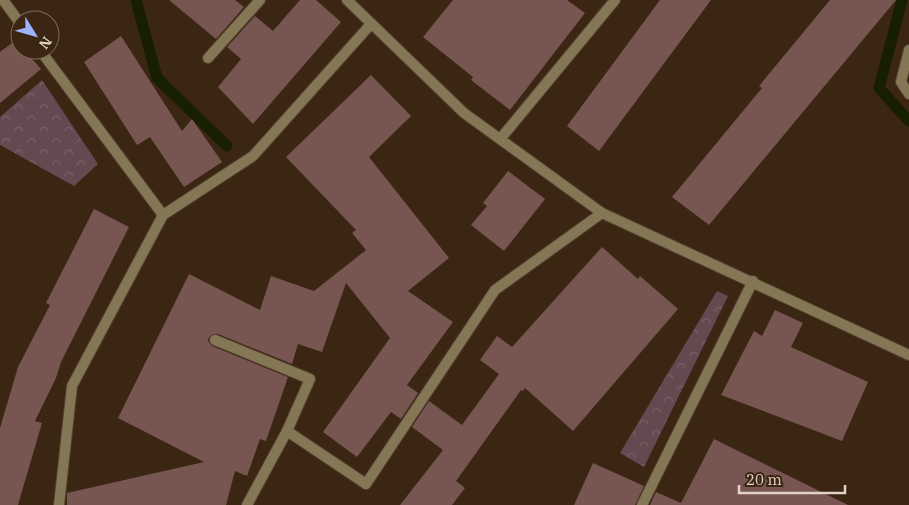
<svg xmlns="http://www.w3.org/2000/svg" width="909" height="505" viewBox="0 0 909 505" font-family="'IBM Plex Serif',serif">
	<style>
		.park { fill: url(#park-crowns) }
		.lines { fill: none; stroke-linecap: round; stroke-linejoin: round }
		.stream { stroke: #181e00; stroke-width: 11 }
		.building { fill: #775651 }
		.minor-casing { stroke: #564130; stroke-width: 12 }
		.minor { stroke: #837755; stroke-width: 10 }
	</style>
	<defs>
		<pattern id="park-crowns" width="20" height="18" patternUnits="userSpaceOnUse" patternTransform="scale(1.25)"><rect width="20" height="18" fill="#644951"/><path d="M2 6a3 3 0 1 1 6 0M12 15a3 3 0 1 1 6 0" fill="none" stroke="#7a6269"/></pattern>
	</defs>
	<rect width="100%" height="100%" fill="#3b2513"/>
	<g class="park">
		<path d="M 42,80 L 98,164 L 74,186 L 0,145 L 0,117 Z"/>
		<path d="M 717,291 L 728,296 L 644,467 L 620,453 Z"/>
	</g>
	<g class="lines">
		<g class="stream">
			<path d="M 136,0 L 157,78 L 227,146"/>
			<path d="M 902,0 L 879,88 L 909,121"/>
		</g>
	</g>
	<g class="building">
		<path d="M 169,0 L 235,0 L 244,7 L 216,39 Z"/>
		<path d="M 300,0 L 316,0 L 341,22 L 253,124 L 218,87 L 241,59 L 227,47 L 255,16 L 273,31 Z"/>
		<path d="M 453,0 L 567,0 L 585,13 L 510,110 L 471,80 L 473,77 L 423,37 Z"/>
		<path d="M 660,0 L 711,0 L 599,151 L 567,126 Z"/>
		<path d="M 830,0 L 896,0 L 709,225 L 672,197 L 762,88 L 759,86 Z"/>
		<path d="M 121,36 L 182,131 L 192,119 L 222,162 L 184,187 L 150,137 L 137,145 L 84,62 Z"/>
		<path d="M 16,40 L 20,45 L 20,50 L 24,50 L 41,69 L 0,103 L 0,52 Z"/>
		<path d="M 371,75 L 411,116 L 369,157 L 449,258 L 408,291 L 453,322 L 407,385 L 418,393 L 401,419 L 391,412 L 357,457 L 323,432 L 390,338 L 346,283 L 322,352 L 298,344 L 292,364 L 218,334 L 209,337 L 208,341 L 212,346 L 288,377 L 266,441 L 260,439 L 247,476 L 235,471 L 226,505 L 67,505 L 67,493 L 204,462 L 118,418 L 189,274 L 260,310 L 271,276 L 314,291 L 366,250 L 352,233 L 356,230 L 286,157 Z"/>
		<path d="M 508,171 L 545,199 L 504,251 L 471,225 L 487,206 L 483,203 Z"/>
		<path d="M 94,209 L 129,227 L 61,362 L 56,378 L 35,421 L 42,423 L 18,505 L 0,505 L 0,428 L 18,367 L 50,305 L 46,303 Z"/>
		<path d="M 602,247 L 638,279 L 640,276 L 678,309 L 573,431 L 525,388 L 523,391 L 521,390 L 456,481 L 465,488 L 452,505 L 400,505 L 443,450 L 412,427 L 429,401 L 462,425 L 499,374 L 480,360 L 497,336 L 512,347 Z"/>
		<path d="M 775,310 L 803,323 L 791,347 L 868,382 L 842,441 L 721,395 L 754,331 L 762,336 Z"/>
		<path d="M 714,439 L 848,505 L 650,505 L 656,492 L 681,503 Z"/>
		<path d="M 593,463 L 644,486 L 635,505 L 574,505 Z"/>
	</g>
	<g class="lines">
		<defs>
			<g id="minor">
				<path d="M 3,0 L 20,23"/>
				<path d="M 347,0 L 464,113 L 602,213 L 909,355"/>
				<path d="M 40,50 L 163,215"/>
				<path d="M 909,50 L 901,82 L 909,94"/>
				<path d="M 208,58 L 260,0"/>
				<path d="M 501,138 L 615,0"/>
				<path d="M 215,340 L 310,379 L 287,431"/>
				<path d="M 59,505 L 72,386 L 163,215 L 253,156 L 371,24"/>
				<path d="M 247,505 L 287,431 L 366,484 L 495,290 L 602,213"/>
				<path d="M 642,505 L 753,281"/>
			</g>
		</defs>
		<use href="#minor" class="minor-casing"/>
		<use href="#minor" class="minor"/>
	</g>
	<g transform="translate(35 35) rotate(127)"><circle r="24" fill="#3b2513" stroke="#7e6b5b"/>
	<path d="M0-4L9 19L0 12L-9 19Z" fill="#9cb4fd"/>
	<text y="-8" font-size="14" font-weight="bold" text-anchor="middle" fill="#e2d3c8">N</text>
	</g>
	<path d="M739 485v8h106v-8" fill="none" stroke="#e2d3c8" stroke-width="2.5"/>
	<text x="746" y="485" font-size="15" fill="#e2d3c8" stroke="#3b2513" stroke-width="4" paint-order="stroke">20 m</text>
</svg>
